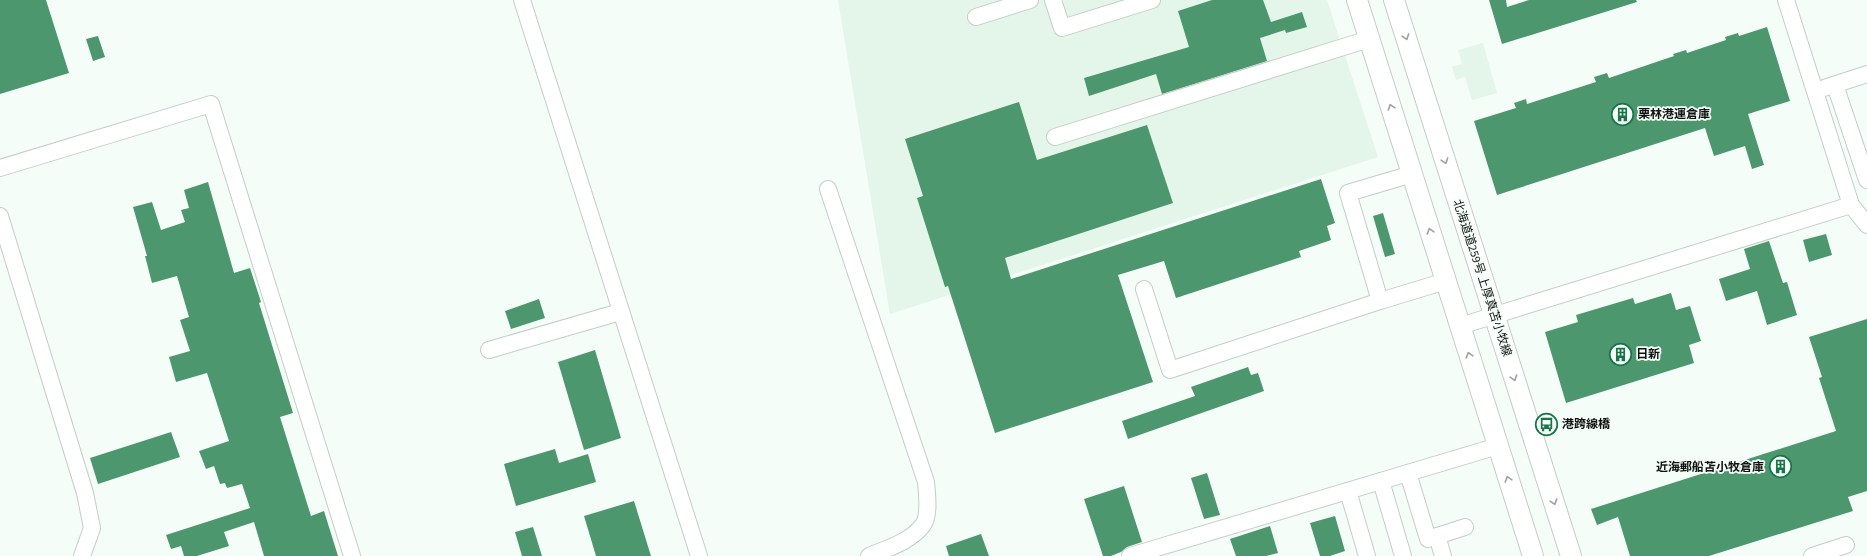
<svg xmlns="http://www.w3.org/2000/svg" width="1867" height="556" viewBox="0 0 1867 556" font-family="'Source Sans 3','Noto Sans JP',sans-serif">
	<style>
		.built { fill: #e4f5ea }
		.building { fill: #4d976e }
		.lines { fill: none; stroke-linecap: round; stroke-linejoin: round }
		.minor-casing { stroke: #c4cdc7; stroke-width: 18 }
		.major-casing { stroke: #c4cdc7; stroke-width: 22 }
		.minor { stroke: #fff; stroke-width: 16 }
		.major { stroke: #fff; stroke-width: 20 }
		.oneway { stroke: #9fa09f }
		.labels { text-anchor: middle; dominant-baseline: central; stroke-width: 3.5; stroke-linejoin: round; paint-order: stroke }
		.poi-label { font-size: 12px; font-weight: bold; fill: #0f1210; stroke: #f4fdf7; text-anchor: start }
		.street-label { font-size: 12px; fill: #0f1210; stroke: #f4fdf7 }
	</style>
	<rect width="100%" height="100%" fill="#f4fdf7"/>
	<g class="built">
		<path d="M 838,0 L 1327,0 L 1378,157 L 890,314 Z"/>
		<path d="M 1483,43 L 1497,93 L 1472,100 L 1465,77 L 1456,80 L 1452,67 L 1462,64 L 1458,50 Z"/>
	</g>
	<g class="building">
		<path d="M 0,0 L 46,0 L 69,73 L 0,94 Z"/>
		<path d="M 1212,0 L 1263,0 L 1271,22 L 1302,12 L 1307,27 L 1286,33 L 1285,30 L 1260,38 L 1267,61 L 1162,94 L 1156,74 L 1089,96 L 1084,78 L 1189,47 L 1178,11 Z"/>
		<path d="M 1489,0 L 1506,0 L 1507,7 L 1529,0 L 1636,0 L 1637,2 L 1502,44 Z"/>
		<path d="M 1767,27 L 1790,101 L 1748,114 L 1764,165 L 1752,169 L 1745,146 L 1714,156 L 1705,128 L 1497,195 L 1474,121 L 1516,108 L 1514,103 L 1526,99 L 1527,104 L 1596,82 L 1594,77 L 1607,73 L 1609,78 L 1674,56 L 1673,54 L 1686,50 L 1687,53 L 1726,40 L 1725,37 L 1738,33 L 1739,36 Z"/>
		<path d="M 98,36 L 105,57 L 93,61 L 86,39 Z"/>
		<path d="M 1019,102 L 1037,160 L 1147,125 L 1173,203 L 1005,258 L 1011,279 L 1321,179 L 1335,223 L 1327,226 L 1331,240 L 1299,251 L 1301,257 L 1176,298 L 1164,261 L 1118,275 L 1153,382 L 995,433 L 948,286 L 945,287 L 917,198 L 923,196 L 905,139 Z"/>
		<path d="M 208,182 L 234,273 L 250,268 L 261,302 L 259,303 L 293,413 L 280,417 L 311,516 L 324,511 L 338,556 L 264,556 L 254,522 L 224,532 L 229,546 L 197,556 L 184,556 L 181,546 L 171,549 L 166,535 L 250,508 L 242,484 L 227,488 L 225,483 L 220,484 L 214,466 L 206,469 L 199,451 L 229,441 L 207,373 L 176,382 L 169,357 L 190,351 L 180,320 L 189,317 L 177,276 L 152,283 L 145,256 L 147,256 L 133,207 L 152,202 L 161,230 L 185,222 L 181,210 L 189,208 L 184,190 Z"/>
		<path d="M 1383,213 L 1395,254 L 1385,257 L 1373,216 Z"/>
		<path d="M 1826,234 L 1832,255 L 1809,262 L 1803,240 Z"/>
		<path d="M 1769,241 L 1783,283 L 1787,282 L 1797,315 L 1767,325 L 1757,291 L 1726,301 L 1719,279 L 1750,269 L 1744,249 Z"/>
		<path d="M 1671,293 L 1676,310 L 1690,306 L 1701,341 L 1689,345 L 1694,363 L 1566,403 L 1545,332 L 1578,322 L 1576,315 L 1633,298 L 1635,304 Z"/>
		<path d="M 539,299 L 545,318 L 511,329 L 505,311 Z"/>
		<path d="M 1867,319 L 1867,491 L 1848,497 L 1853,511 L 1709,556 L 1630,556 L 1618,517 L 1597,525 L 1591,509 L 1836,431 L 1819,378 L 1822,377 L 1809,337 Z"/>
		<path d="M 595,350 L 621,438 L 584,450 L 558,362 Z"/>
		<path d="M 1248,367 L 1251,375 L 1258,373 L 1264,391 L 1128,439 L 1122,421 L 1195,396 L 1191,387 Z"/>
		<path d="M 171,432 L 180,457 L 98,484 L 90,458 Z"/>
		<path d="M 555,449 L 559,463 L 588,454 L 596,482 L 516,506 L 504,464 Z"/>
		<path d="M 1207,473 L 1220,515 L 1204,519 L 1191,478 Z"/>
		<path d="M 1124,486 L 1142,542 L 1127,547 L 1121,552 L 1111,556 L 1103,556 L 1084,499 Z"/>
		<path d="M 634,501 L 651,556 L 596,556 L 584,516 Z"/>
		<path d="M 1335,516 L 1345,551 L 1330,556 L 1320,556 L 1310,523 Z"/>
		<path d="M 1270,526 L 1278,553 L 1266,556 L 1236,556 L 1230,539 Z"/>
		<path d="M 533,527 L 542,556 L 522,556 L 515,532 Z"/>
		<path d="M 981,534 L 989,556 L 949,556 L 946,546 Z"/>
	</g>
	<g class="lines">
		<defs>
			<g id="minor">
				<path d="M 522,0 L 699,556"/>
				<path d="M 1053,0 L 1062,28 L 1152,0"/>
				<path d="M 1786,0 L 1851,205 L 1867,225"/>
				<path d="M 976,17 L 1030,0"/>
				<path d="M 1835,85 L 1867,180"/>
				<path d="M 1824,88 L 1867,74"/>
				<path d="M 1055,137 L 1369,39"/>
				<path d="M 0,168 L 211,104 L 352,556"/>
				<path d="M 1412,174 L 1348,193 L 1380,301 L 1446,281"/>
				<path d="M 828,189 L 926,482 C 927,494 930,515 923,525 C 910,542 888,548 869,556"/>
				<path d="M 0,216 L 85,493 L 92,528 L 82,556"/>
				<path d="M 1144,289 L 1170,370 L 1380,301"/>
				<path d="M 1460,326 L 1851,205"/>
				<path d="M 489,350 L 620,312"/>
				<path d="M 1408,473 L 1428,539 L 1465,527"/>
				<path d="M 1381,481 L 1403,556"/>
				<path d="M 1348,491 L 1367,556"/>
				<path d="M 1437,536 L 1443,556"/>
				<path d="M 1130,556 L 1498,446"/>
				<path d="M 1812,556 L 1846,545"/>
			</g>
			<g id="major">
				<path d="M 1357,0 L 1533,556"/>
				<path d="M 1394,0 L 1571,556"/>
			</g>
		</defs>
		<use href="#minor" class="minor-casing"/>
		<use href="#major" class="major-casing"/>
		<use href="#minor" class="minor"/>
		<use href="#major" class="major"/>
	</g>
	<defs><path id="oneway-chevron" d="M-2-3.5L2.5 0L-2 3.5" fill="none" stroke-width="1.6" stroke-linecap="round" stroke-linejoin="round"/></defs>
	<g class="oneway">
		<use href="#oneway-chevron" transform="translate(1406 37) rotate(72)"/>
		<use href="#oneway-chevron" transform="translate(1391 107) rotate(-108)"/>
		<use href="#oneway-chevron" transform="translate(1445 161) rotate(72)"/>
		<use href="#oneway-chevron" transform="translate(1430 231) rotate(-107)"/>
		<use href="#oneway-chevron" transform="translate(1469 355) rotate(-107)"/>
		<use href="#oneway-chevron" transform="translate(1514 378) rotate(72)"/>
		<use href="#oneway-chevron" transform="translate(1508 479) rotate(-107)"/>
		<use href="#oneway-chevron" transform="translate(1554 502) rotate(72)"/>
	</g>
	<defs>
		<symbol id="building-ring" viewBox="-11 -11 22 22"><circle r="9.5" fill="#f4fdf7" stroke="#187449" stroke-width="1.5"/><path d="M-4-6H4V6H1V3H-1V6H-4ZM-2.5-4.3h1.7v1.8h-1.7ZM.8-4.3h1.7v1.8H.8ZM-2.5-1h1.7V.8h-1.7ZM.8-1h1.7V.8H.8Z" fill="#187449"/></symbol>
		<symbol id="bus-ring" viewBox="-11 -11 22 22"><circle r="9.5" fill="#f4fdf7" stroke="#187449" stroke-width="1.5"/><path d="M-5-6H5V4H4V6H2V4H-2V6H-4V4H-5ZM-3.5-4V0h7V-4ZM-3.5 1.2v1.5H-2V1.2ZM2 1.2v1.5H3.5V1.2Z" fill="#187449"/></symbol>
	</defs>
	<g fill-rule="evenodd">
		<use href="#building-ring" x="1610" y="102" width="25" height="25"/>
		<use href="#building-ring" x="1608" y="342" width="25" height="25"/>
		<use href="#bus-ring" x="1534" y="412" width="25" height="25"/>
		<use href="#building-ring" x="1768" y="454" width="25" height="25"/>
	</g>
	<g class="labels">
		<g class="poi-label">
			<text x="1638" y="114">栗林港運倉庫</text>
			<text x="1636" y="354">日新</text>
			<text x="1562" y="424">港跨線橋</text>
			<text x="1764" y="467" text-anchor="end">近海郵船苫小牧倉庫</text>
		</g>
		<g class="street-label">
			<text transform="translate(1482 278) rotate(72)">北海道道259号 上厚真苫小牧線</text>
		</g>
	</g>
</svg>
